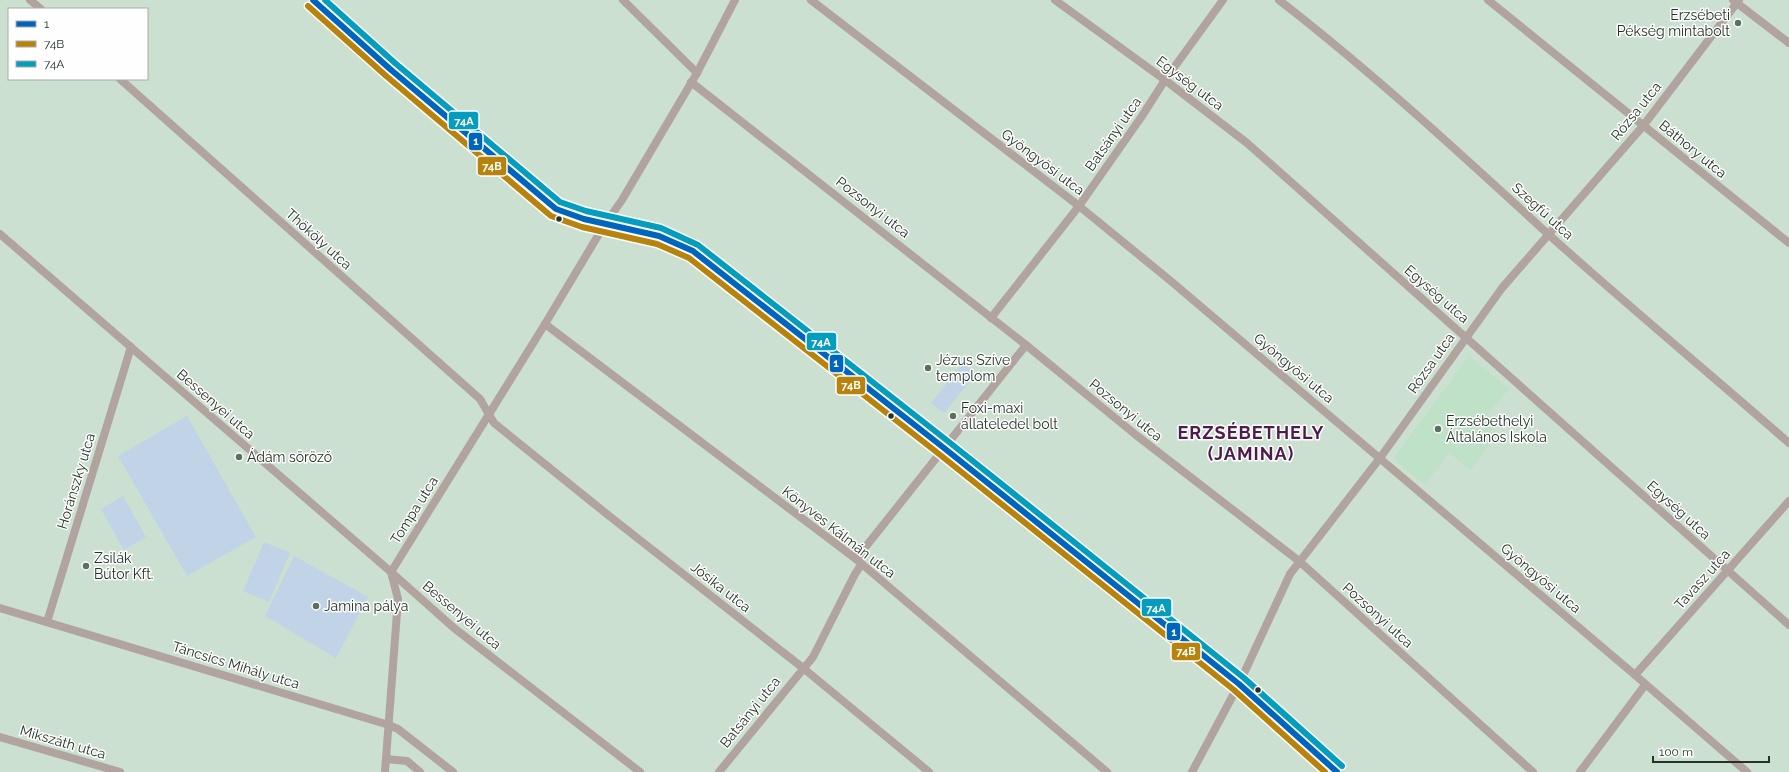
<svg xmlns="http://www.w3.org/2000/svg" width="1789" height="772" viewBox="0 0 1789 772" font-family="Raleway,sans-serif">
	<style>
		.built { fill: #bfe1c7 }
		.green { fill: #c1d3e7 }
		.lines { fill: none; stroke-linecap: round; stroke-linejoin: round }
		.minor { stroke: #b1a49e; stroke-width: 8 }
		.bus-1-casing { stroke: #fefefe; stroke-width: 9 }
		.bus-2-casing { stroke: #fefefe; stroke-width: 9 }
		.bus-3-casing { stroke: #fefefe; stroke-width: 9 }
		.bus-1 { stroke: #0065bd; stroke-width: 6 }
		.bus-2 { stroke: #b8830c; stroke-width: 6 }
		.bus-3 { stroke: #049dbd; stroke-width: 6 }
		.poi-dot { fill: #5e6f62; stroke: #fefefe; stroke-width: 1.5 }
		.bus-dot { fill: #243227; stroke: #fefefe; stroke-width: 1.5 }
		.labels { text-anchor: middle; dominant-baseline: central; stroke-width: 3; stroke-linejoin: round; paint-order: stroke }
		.poi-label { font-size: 14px; fill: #243227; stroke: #fefefe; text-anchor: start }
		.street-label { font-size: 14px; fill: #243227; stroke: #fefefe }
		.district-label { font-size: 18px; font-weight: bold; letter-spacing: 1px; fill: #4f1b4a; stroke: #fefefe }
		.line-badge { stroke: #fefefe; stroke-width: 1.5 }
		.badge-label { font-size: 11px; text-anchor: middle; font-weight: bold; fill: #fff }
	</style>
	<rect width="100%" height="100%" fill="#cbe0d0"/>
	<path class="built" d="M 1469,356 L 1509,389 L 1482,420 L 1497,433 L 1471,470 L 1449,453 L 1425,485 L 1393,459 Z"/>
	<g class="green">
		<path d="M 963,363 L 976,374 L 944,413 L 931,403 Z"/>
		<path d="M 187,416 L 256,537 L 187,576 L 118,456 Z"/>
		<path d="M 123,496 L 146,537 L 124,550 L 101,509 Z"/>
		<path d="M 264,542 L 290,553 L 269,602 L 243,591 Z"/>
		<path d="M 294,556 L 368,597 L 336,658 L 265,616 Z"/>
	</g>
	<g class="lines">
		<g class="minor">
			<path d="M 30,0 L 41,9"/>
			<path d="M 313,0 L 390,69 L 556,209 L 584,219 L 612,226 L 659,236 L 693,251 L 944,448 L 1239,684 L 1337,772"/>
			<path d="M 623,0 L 697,73"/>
			<path d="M 811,0 L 1079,206 L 1172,282 L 1635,675 L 1747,772"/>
			<path d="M 1055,0 L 1165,80 L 1247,143 L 1789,625"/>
			<path d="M 1279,0 C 1373,73 1461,154 1548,234 C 1627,305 1709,373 1789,443"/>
			<path d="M 1488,0 L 1789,243"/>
			<path d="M 1733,0 L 1789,43"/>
			<path d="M 120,79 L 480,399 L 494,423 L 608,515 L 803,668 L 929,772"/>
			<path d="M 691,82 L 1026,345 L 1136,435 L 1299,561 L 1533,772"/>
			<path d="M 0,234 L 391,572 L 454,628 L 640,772"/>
			<path d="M 991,318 L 1079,206 L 1142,116 L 1165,80 L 1223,0"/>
			<path d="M 545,324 L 856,559 L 1107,772"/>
			<path d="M 856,559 L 1026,345"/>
			<path d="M 0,608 L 389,725 L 398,729 L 453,772"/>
			<path d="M 47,622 L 131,347"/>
			<path d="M 1635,675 L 1789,501"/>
			<path d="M 0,737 L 120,772"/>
			<path d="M 386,759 L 407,761 L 420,772"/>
			<path d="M 385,772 L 398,599 L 391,572 L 545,324 L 605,224 L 622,200 L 697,73 L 735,0"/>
			<path d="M 719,772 L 813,657 L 855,574 L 861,565"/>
			<path d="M 1192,772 L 1239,684 L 1290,574 L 1380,458 L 1502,288 L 1643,126 L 1739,0"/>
			<path d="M 1580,772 L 1645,685"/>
		</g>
		<defs>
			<path id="bus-1" d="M 313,0 L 390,69 L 556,209 L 584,219 L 659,236 L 693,251 L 944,448 L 1239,684 L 1337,772"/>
			<path id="bus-2" d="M 308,6 L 385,75 L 551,216 L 582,227 L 657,244 L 689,258 L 939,454 L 1234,690 L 1325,772"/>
			<path id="bus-3" d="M 325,0 L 395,63 L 560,202 L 586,211 L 661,228 L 698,245 L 949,442 L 1244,678 L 1342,766"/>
		</defs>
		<use href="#bus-1" class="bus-1-casing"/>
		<use href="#bus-2" class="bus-2-casing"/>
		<use href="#bus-3" class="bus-3-casing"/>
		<use href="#bus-1" class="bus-1"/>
		<use href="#bus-2" class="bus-2"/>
		<use href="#bus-3" class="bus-3"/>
	</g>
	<g class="poi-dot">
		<circle cx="1738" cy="23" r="4"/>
		<circle cx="928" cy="368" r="4"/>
		<circle cx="953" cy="416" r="4"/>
		<circle cx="1438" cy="429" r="4"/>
		<circle cx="239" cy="457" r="4"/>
		<circle cx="86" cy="566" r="4"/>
		<circle cx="316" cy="606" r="4"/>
	</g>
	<g class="bus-dot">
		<circle cx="559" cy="219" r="3.5"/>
		<circle cx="891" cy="416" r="3.5"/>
		<circle cx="1258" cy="690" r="3.5"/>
	</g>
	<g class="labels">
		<g class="poi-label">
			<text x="1730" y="15" text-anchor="end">Erzsébeti<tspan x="1730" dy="16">Pékség mintabolt</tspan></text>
			<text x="936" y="360">Jézus Szíve<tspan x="936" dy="16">templom</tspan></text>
			<text x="961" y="408">Foxi-maxi<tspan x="961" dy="16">állateledel bolt</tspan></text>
			<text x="1446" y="421">Erzsébethelyi<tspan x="1446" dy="16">Általános Iskola</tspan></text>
			<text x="247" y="457">Ádám söröző</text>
			<text x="94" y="558">Zsilák<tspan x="94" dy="16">Bútor Kft.</tspan></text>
			<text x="324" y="606">Jamina pálya</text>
		</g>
		<g class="street-label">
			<text transform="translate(1190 83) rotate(37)">Egység utca</text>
			<text transform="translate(1636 111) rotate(-51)">Rózsa utca</text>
			<text transform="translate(1113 134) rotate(-55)">Batsányi utca</text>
			<text transform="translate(1693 149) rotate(39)">Báthory utca</text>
			<text transform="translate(1043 162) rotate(37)">Gyöngyösi utca</text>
			<text transform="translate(873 207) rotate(38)">Pozsonyi utca</text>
			<text transform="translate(1543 211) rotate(42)">Szegfű utca</text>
			<text transform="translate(319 239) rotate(42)">Thököly utca</text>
			<text transform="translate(1437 294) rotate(41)">Egység utca</text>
			<text transform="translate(1431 363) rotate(-55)">Rózsa utca</text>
			<text transform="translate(1294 368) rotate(40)">Gyöngyösi utca</text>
			<text transform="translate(216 404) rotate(41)">Bessenyei utca</text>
			<text transform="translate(1126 410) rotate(39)">Pozsonyi utca</text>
			<text transform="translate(76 481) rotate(-73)">Horánszky utca</text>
			<text transform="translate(414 510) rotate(-58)">Tompa utca</text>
			<text transform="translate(1679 510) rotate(42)">Egység utca</text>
			<text transform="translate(839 532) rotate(38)">Könyves Kálmán utca</text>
			<text transform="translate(1541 578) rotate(40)">Gyöngyösi utca</text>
			<text transform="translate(1702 579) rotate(-48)">Tavasz utca</text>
			<text transform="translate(721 587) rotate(38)">Jósika utca</text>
			<text transform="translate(462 615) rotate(40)">Bessenyei utca</text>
			<text transform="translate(1378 615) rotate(42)">Pozsonyi utca</text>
			<text transform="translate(236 665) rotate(17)">Táncsics Mihály utca</text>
			<text transform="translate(750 712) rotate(-51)">Batsányi utca</text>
			<text transform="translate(63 742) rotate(16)">Mikszáth utca</text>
		</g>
		<g class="district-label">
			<text x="1251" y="432">ERZSÉBETHELY<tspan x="1251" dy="21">(JAMINA)</tspan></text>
		</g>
	</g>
	<g class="line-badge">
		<rect x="448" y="111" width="31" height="19" rx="4" fill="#049dbd"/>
		<rect x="468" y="132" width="15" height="19" rx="4" fill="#0065bd"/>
		<rect x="477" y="156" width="30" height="20" rx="4" fill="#b8830c"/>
		<rect x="806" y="332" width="31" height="19" rx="4" fill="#049dbd"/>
		<rect x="829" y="354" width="15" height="19" rx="4" fill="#0065bd"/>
		<rect x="836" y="376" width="30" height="19" rx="4" fill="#b8830c"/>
		<rect x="1141" y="598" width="31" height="19" rx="4" fill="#049dbd"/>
		<rect x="1166" y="622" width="15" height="19" rx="4" fill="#0065bd"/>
		<rect x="1171" y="642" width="30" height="19" rx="4" fill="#b8830c"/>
	</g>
	<g class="badge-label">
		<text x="464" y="125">74A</text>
		<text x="476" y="145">1</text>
		<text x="492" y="170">74B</text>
		<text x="821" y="346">74A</text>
		<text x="836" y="367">1</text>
		<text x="851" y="389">74B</text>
		<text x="1156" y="612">74A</text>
		<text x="1174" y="636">1</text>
		<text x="1186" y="655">74B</text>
	</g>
	<rect x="8" y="8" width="140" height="72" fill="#fefefe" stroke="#a7aca8"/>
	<rect x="16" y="21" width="20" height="6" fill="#0065bd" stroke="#a7aca8"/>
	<text x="44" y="28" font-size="12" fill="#243227">1</text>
	<rect x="16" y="41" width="20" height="6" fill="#b8830c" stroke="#a7aca8"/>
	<text x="44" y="48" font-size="12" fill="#243227">74B</text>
	<rect x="16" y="61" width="20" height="6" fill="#049dbd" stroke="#a7aca8"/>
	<text x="44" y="68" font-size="12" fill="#243227">74A</text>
	<path d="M1653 756v6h116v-6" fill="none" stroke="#243227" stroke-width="2"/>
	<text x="1659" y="756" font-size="12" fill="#243227" stroke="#fefefe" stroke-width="3" paint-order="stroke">100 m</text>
</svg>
